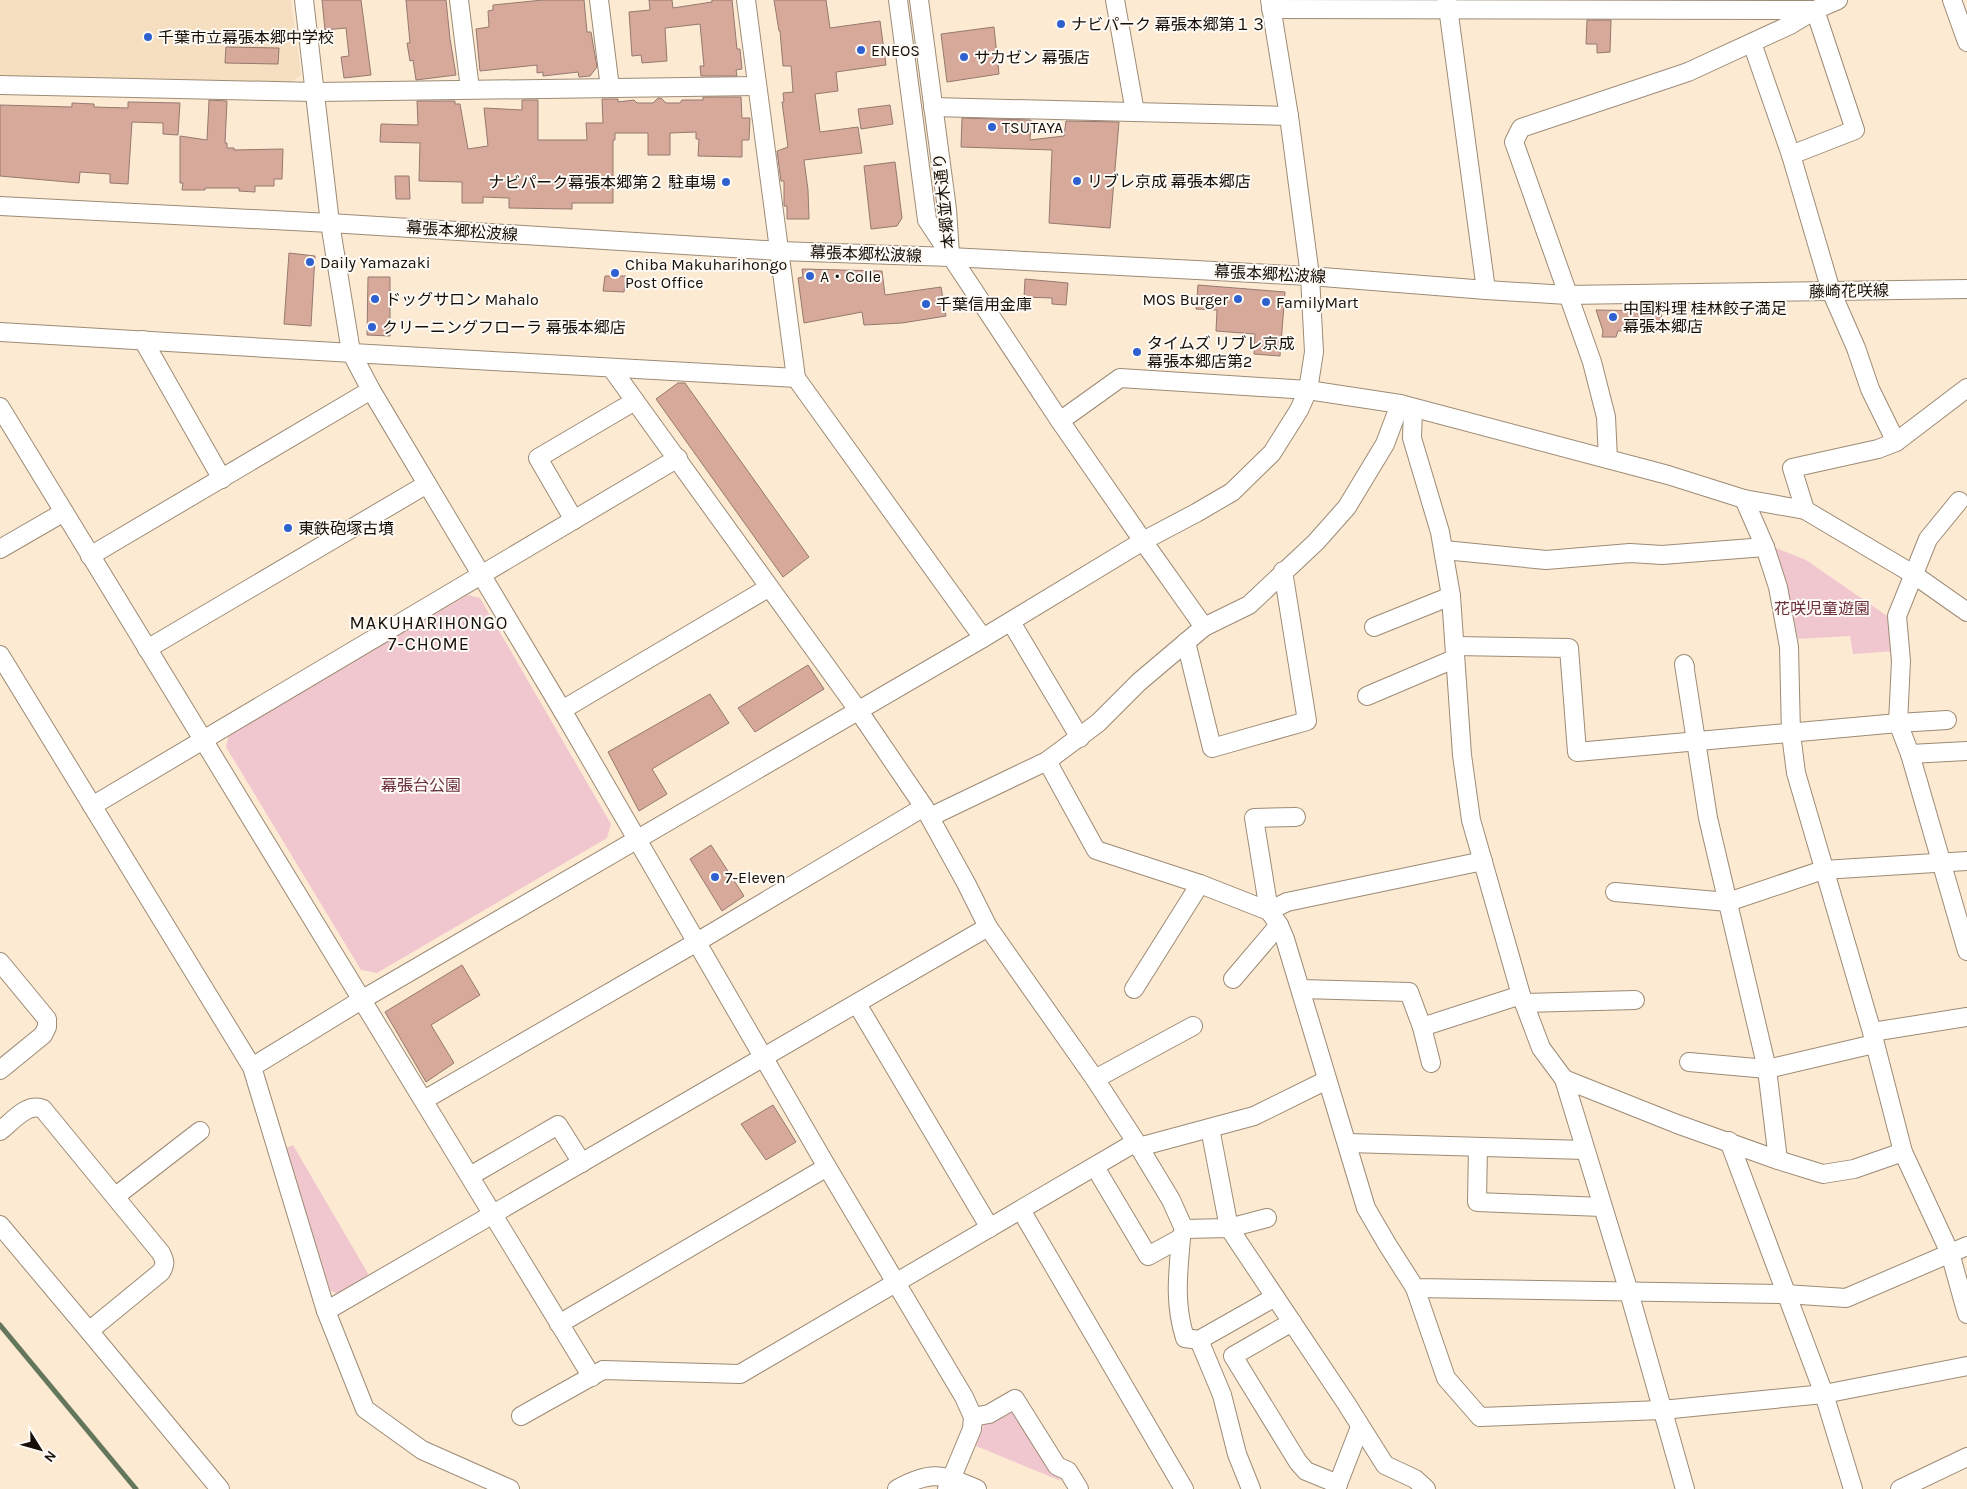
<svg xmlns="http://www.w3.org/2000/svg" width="1967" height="1489" viewBox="0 0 1967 1489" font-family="Karla,'Noto Sans JP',sans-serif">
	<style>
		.built { fill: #f6dec0 }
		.green { fill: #f1c7cf }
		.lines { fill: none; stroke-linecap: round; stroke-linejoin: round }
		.stream { stroke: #64765c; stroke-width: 5 }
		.building { fill: #d7a99a; stroke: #957970 }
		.minor-casing { stroke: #9d8b75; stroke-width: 20 }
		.minor { stroke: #fff; stroke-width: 18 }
		.poi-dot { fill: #2e60cf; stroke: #fefaf5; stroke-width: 2 }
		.labels { text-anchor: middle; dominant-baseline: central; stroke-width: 4; stroke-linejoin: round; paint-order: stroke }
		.poi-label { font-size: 16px; fill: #160f07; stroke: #fefaf5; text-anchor: start }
		.street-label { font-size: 16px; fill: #160f07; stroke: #fefaf5 }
		.park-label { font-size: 16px; fill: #6c2f3f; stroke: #fefaf5 }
		.neighbourhood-label { font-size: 18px; letter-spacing: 1px; fill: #160f07; stroke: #fefaf5 }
	</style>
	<rect width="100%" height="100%" fill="#fdead3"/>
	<path class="built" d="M 0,0 L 291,0 L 301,75 L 291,83 L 0,78 Z"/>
	<g class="green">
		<path d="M 1774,547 L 1806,560 L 1893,620 L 1896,651 L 1853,654 L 1850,636 L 1798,639 L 1786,583 Z"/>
		<path d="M 468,595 L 480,598 L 611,824 L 607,838 L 377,973 L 361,970 L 226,747 L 229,734 Z"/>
		<path d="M 293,1145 L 370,1277 L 339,1295 L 330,1290 L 286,1148 Z"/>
		<path d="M 1010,1408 L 1018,1412 L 1061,1481 L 976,1446 L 985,1422 Z"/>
	</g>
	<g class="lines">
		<path class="stream" d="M 0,1325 L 136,1489"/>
	</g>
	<g class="building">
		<path d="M 322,0 L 361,0 L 371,75 L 344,78 L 341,57 L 349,56 L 346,28 L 325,30 Z"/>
		<path d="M 406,0 L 446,0 L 450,39 L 456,75 L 416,80 L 413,60 L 410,61 L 407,43 L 410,43 Z"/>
		<path d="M 543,0 L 584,0 L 587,32 L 591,32 L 597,67 L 590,76 L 579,77 L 578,72 L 543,76 L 543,72 L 537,73 L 537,65 L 480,71 L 476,29 L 489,27 L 488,11 L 493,10 L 493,5 Z"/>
		<path d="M 649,0 L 672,0 L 673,8 L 712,2 L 712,0 L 732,0 L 737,49 L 740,49 L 742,69 L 736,70 L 737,76 L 701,76 L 700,66 L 704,66 L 700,24 L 665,28 L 667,61 L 642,63 L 641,55 L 632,56 L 629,12 L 650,10 Z"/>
		<path d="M 774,0 L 826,0 L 830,28 L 880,21 L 886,65 L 836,72 L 838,91 L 815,94 L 820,132 L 858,127 L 862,153 L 804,160 L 808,190 L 809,219 L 787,219 L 787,206 L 784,206 L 784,181 L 781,181 L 777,151 L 788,147 L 782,102 L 784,102 L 783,93 L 793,92 L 791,66 L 783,66 L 780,31 L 779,31 Z"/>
		<path d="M 1587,20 L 1611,20 L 1610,52 L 1597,53 L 1597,44 L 1586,44 Z"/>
		<path d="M 994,27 L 999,74 L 947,82 L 941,34 Z"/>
		<path d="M 226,47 L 279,48 L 278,64 L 225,63 Z"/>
		<path d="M 703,97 L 741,97 L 742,118 L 750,118 L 749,140 L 742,140 L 742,157 L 698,156 L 699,139 L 696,139 L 696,132 L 670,133 L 670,155 L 648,155 L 648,133 L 615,133 L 615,140 L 613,140 L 613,203 L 572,203 L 572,209 L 509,208 L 509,198 L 483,197 L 483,203 L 462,203 L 462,182 L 419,181 L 420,143 L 380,142 L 381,124 L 418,125 L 417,101 L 455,101 L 455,104 L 460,104 L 468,149 L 488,146 L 484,108 L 522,110 L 522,100 L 538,100 L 538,140 L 587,140 L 586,123 L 603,123 L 602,99 L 618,99 L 618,102 L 634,100 L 637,103 L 653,103 L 658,98 L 661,98 L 666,103 L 680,103 L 682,100 L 703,100 Z"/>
		<path d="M 209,100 L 227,101 L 225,143 L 227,143 L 227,148 L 234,148 L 234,150 L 283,149 L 282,179 L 274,179 L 274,186 L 255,186 L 255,192 L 239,191 L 239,188 L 205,188 L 205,190 L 182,190 L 183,183 L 180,183 L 180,136 L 207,140 Z"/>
		<path d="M 128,102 L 180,103 L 178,135 L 163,134 L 163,123 L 132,122 L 128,184 L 110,183 L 110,174 L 80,172 L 79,183 L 0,176 L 0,105 L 72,107 L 72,103 L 94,104 L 94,107 L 128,108 Z"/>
		<path d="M 890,105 L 893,124 L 861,129 L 858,109 Z"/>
		<path d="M 962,118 L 1031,120 L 1030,140 L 1064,136 L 1066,121 L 1119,122 L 1110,228 L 1049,223 L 1052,150 L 961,147 Z"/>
		<path d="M 895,162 L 902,218 L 897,226 L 871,229 L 864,166 Z"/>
		<path d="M 395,176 L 409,176 L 410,199 L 396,199 Z"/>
		<path d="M 289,253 L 315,256 L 311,326 L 284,324 Z"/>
		<path d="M 802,269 L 882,271 L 885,295 L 941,287 L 946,316 L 902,323 L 864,325 L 862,312 L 804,323 L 798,278 L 803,277 Z"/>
		<path d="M 605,276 L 626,276 L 624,292 L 603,291 Z"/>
		<path d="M 368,277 L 390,277 L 390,336 L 367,335 Z"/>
		<path d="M 1025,279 L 1068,283 L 1066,305 L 1052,304 L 1052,298 L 1024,297 Z"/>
		<path d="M 1198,285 L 1285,292 L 1280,356 L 1254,354 L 1255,334 L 1216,331 L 1217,310 L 1196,309 Z"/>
		<path d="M 1596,310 L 1661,311 L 1662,330 L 1618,331 L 1616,337 L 1602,337 L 1603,331 Z"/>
		<path d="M 678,383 L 685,383 L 809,557 L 783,577 L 656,399 Z"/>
		<path d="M 808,665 L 824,689 L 755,732 L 738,708 Z"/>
		<path d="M 710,694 L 729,723 L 652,769 L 667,794 L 639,811 L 608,752 Z"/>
		<path d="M 711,845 L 744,896 L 722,911 L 690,859 Z"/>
		<path d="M 462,965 L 480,995 L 431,1025 L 454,1063 L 426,1082 L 385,1012 Z"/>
		<path d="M 773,1105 L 796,1142 L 766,1160 L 741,1124 Z"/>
	</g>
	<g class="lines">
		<defs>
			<g id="minor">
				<path d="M 304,0 L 330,223 L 351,352 L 371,390 L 562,710 L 827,1167 L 964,1397 L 973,1417 L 972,1429 L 947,1489"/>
				<path d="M 459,0 L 470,89"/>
				<path d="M 599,0 L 610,88"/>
				<path d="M 746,0 L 796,378 L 983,638"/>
				<path d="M 898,0 L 927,220 L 1060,421 L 1143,541 L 1204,627"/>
				<path d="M 919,0 L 947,209 L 950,254"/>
				<path d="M 1115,0 L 1135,112"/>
				<path d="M 1447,0 L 1486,290"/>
				<path d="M 1952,0 L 1967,42"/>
				<path d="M 1271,9 L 1815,10"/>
				<path d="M 1752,43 L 1791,155 L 1831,291 L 1856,348 L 1870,389 L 1896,442"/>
				<path d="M 0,85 L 316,92 L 757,86"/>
				<path d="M 933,107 L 1289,116"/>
				<path d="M 1791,155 L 1855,130 L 1815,10"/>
				<path d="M 0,206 L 330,223 L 780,251 L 950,257 L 1310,276 L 1486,290 L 1567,295 L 1967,289"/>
				<path d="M 0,332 C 265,347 531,365 796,378"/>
				<path d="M 143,340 L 222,479"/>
				<path d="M 612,369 L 858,710 L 924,807 L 966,883 L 988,927 L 1095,1079 L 1136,1142 L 1171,1200 L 1184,1229 L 1181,1238 C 1178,1274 1174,1303 1185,1338 L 1199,1340 L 1275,1297"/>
				<path d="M 0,407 L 592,1377"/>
				<path d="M 1413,409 L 1412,438 L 1440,532 L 1451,596 L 1462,755 L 1471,820 L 1521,995 L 1541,1048 L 1564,1079 L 1629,1292 L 1685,1489"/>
				<path d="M 1060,421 L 1120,378 L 1308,390 L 1400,404 L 1668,475 L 1744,499 L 1805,510 L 1913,574 L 1967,612"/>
				<path d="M 1608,459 L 1606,417 L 1592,362 L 1514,142 L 1521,128 L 1688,72 L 1790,25 L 1815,10 L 1838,0"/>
				<path d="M 1744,499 L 1765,547 L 1778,587 L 1789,647 L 1791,734 L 1796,773 L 1872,1032 L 1903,1152 L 1950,1253 L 1967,1314"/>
				<path d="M 1959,501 L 1928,539 L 1897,616 L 1901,661 L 1898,723 L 1910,754 L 1967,951"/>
				<path d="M 1805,510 L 1792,468 L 1878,449 L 1896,442 L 1967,388"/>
				<path d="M 574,520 L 538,458 L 635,401"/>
				<path d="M 0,549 L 64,512"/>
				<path d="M 1444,550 L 1546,560 L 1630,553 L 1662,555 L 1765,547"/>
				<path d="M 90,556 L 371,390"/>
				<path d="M 1011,622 L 1080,738"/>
				<path d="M 1374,627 L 1451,596"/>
				<path d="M 1186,642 L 1212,748 L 1307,721 L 1283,571"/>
				<path d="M 1455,646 L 1569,648 L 1577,752 L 1898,723 L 1947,720"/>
				<path d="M 147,649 L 427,484"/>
				<path d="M 0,655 L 252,1067 L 326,1311 L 365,1409 L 422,1450 L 510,1489"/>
				<path d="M 1685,667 L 1684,664 L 1708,818 L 1767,1069 L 1778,1160"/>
				<path d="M 1367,696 L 1454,659"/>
				<path d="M 562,710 L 768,588"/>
				<path d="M 1910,754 L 1967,751"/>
				<path d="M 1047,761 L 1096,850 L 1200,884 L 1269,911 L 1279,925 L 1285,939 L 1366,1208 L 1387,1244 L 1415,1288 L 1785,1294 L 1846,1298 L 1967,1246"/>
				<path d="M 92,806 L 678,458"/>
				<path d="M 930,817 L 1047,761 L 1098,723 L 1139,682 L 1204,627 L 1249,605 L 1316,542 L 1347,507 L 1385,444 L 1400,404"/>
				<path d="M 1296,817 L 1254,818 L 1269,911 L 1287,902 L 1483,861"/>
				<path d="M 1615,892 L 1728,902 L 1823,870 L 1967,861"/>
				<path d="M 0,962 L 47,1019 L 47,1027 L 43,1035 L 0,1070"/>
				<path d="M 1233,979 L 1279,925"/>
				<path d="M 1134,989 L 1200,884"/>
				<path d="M 1301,989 L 1409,992 L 1422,1027 L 1431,1063"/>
				<path d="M 1524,1003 L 1635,1000"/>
				<path d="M 857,1004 L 990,1228"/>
				<path d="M 1422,1027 L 1521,995"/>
				<path d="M 1872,1032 L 1967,1017"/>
				<path d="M 1689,1062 L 1767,1069 L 1874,1044"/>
				<path d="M 252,1067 L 363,999 L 983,638 L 1143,541 L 1196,513 L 1232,492 L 1272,453 L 1299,410 L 1308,390 L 1314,352 L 1310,276 L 1289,116 L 1270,0"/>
				<path d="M 1095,1079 L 1193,1026"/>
				<path d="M 1564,1079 L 1677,1124 L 1778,1160 L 1823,1174 L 1854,1169 L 1903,1152"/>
				<path d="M 424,1100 L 697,942 L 924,807"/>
				<path d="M 1210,1128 L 1229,1228 L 1267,1218"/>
				<path d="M 0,1131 C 12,1122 27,1102 43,1109 L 161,1253 C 165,1261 166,1264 161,1272 L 89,1331 L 0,1225"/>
				<path d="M 1729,1141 L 1824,1394 L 1853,1489"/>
				<path d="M 1348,1143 L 1585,1150"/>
				<path d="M 1139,1147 L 1254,1116 L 1327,1080"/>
				<path d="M 1478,1147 L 1477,1202 L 1602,1207"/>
				<path d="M 1095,1167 L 1148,1256 L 1181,1238"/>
				<path d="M 470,1176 L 558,1125 L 582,1163"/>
				<path d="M 116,1196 L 200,1131"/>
				<path d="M 1021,1210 L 1184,1489"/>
				<path d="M 1184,1229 L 1229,1228 L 1346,1403 L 1385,1465 L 1415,1479 L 1426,1489"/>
				<path d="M 1415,1288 L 1446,1378 L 1480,1417 L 1662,1410 L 1824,1394 L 1967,1366"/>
				<path d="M 326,1311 L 988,927"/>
				<path d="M 1292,1322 L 1233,1356 L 1298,1462 L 1306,1471 L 1338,1484"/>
				<path d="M 559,1324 L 827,1167"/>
				<path d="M 89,1331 L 220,1489"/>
				<path d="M 1199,1340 L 1222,1395 L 1237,1454 L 1251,1489"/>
				<path d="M 521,1416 L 603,1370 L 740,1374 L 1136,1142"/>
				<path d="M 973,1417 L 989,1414 L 1015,1399 L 1057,1466 L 1068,1471 L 1079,1489"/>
				<path d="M 897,1489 C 931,1470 942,1474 977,1489"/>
				<path d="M 1336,1489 L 1360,1427"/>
				<path d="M 1900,1489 L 1967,1457"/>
			</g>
		</defs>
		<use href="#minor" class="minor-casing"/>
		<use href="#minor" class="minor"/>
	</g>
	<g class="poi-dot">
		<circle cx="1061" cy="24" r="5"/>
		<circle cx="148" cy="37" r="5"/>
		<circle cx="861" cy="50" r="5"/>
		<circle cx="964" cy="57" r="5"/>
		<circle cx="992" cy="127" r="5"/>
		<circle cx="1077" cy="181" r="5"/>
		<circle cx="726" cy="182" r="5"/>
		<circle cx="310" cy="262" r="5"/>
		<circle cx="615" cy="273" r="5"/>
		<circle cx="810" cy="276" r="5"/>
		<circle cx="375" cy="299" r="5"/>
		<circle cx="1238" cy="299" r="5"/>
		<circle cx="1266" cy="302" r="5"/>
		<circle cx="926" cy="304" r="5"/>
		<circle cx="1613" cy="317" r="5"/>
		<circle cx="372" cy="327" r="5"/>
		<circle cx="1137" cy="352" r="5"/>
		<circle cx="288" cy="528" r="5"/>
		<circle cx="715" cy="877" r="5"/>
	</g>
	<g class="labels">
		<g class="poi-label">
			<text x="1071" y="24">ナビパーク 幕張本郷第１３</text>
			<text x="158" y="37">千葉市立幕張本郷中学校</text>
			<text x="871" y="50">ENEOS</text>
			<text x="974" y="57">サカゼン 幕張店</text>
			<text x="1002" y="127">TSUTAYA</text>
			<text x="1087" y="181">リブレ京成 幕張本郷店</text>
			<text x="716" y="182" text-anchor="end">ナビパーク幕張本郷第２ 駐車場</text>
			<text x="320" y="262">Daily Yamazaki</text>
			<text x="625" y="264">Chiba Makuharihongo<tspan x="625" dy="18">Post Office</tspan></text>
			<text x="820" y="276">A・Colle</text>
			<text x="385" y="299">ドッグサロン Mahalo</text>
			<text x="1228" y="299" text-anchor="end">MOS Burger</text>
			<text x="1276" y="302">FamilyMart</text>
			<text x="936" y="304">千葉信用金庫</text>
			<text x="1623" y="308">中国料理 桂林餃子満足<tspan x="1623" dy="18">幕張本郷店</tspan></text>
			<text x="382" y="327">クリーニングフローラ 幕張本郷店</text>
			<text x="1147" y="343">タイムズ リブレ京成<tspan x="1147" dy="18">幕張本郷店第2</tspan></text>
			<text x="298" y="528">東鉄砲塚古墳</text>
			<text x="725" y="877">7-Eleven</text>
		</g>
		<g class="street-label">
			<text transform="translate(944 201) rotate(-96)">本郷並木通り</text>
			<text transform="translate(462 231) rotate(4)">幕張本郷松波線</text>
			<text transform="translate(866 254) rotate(2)">幕張本郷松波線</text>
			<text transform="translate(1270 274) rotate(3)">幕張本郷松波線</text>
			<text transform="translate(1849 291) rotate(-1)">藤崎花咲線</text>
		</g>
		<g class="park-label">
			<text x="1822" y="608">花咲児童遊園</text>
			<text x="421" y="785">幕張台公園</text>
		</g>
		<g class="neighbourhood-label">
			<text x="429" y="623">MAKUHARIHONGO<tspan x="429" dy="21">7-CHOME</tspan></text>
		</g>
	</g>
	<g transform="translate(40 1449) rotate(127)" stroke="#fefaf5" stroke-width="4" paint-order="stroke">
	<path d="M0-4L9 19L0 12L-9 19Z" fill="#160f07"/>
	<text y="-8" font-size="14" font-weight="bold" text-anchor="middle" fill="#160f07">N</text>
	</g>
</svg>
